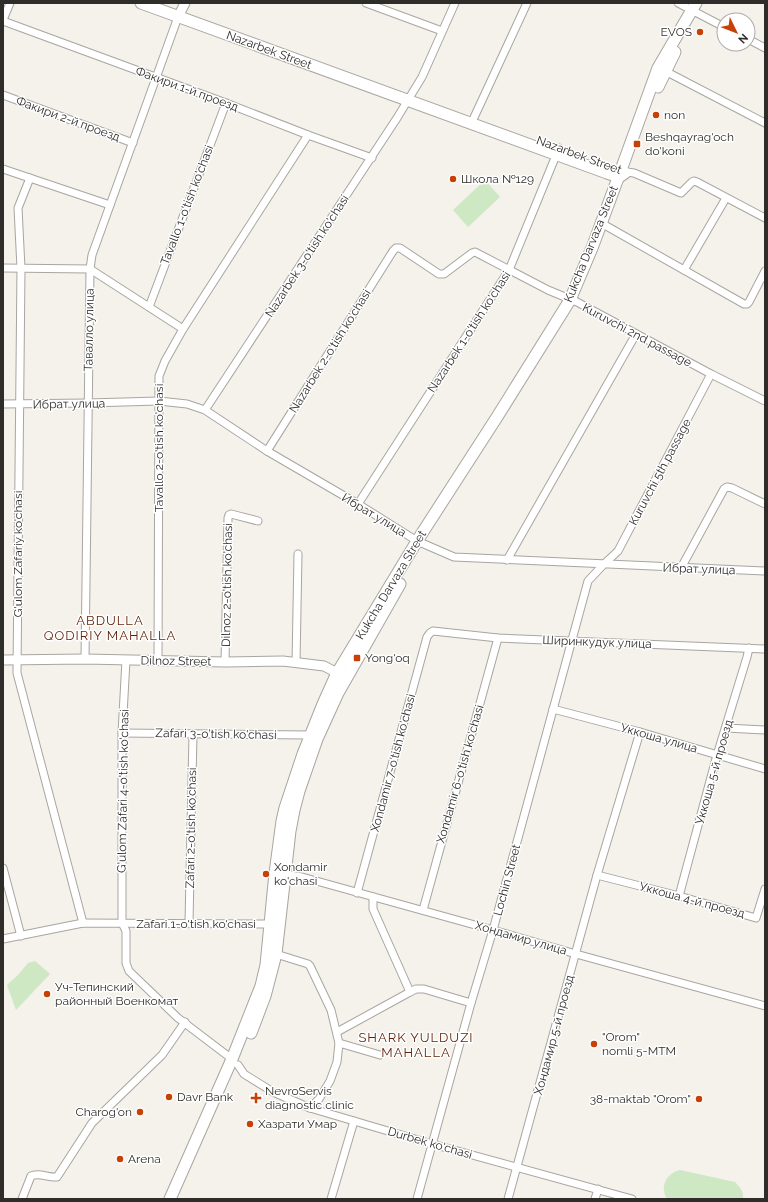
<svg xmlns="http://www.w3.org/2000/svg" width="768" height="1202" viewBox="0 0 768 1202" font-family="Raleway,sans-serif">
	<style>
		.green { fill: #cfe8c4 }
		.lines { fill: none; stroke-linecap: round; stroke-linejoin: round }
		.minor-casing { stroke: #a9a5a0; stroke-width: 9 }
		.tertiary-casing { stroke: #a9a5a0; stroke-width: 11 }
		.primary-casing { stroke: #a9a5a0; stroke-width: 13 }
		.minor { stroke: #fff; stroke-width: 7 }
		.tertiary { stroke: #fff; stroke-width: 9 }
		.primary { stroke: #fff; stroke-width: 11 }
		.poi-dot { fill: #c74005; stroke: #fff; stroke-width: 1.5 }
		.labels { text-anchor: middle; dominant-baseline: central; stroke-width: 3; stroke-linejoin: round; paint-order: stroke }
		.poi-label { font-size: 12px; fill: #2e2d2a; stroke: #fff; text-anchor: start }
		.street-label { font-size: 12px; fill: #2e2d2a; stroke: #fff }
		.neighbourhood-label { font-size: 13px; letter-spacing: 1px; fill: #601f08; stroke: #fff }
	</style>
	<rect width="100%" height="100%" fill="#f5f1eb"/>
	<g class="green">
		<path d="M 485,180 L 500,197 L 468,227 L 453,210 Z"/>
		<path d="M 35,961 L 50,974 L 16,1010 L 7,985 L 18,975 L 28,963 Z"/>
		<path d="M 680,1170 L 735,1182 C 740,1187 744,1192 743,1199 L 667,1199 C 659,1186 667,1173 680,1170 Z"/>
	</g>
	<g class="lines">
		<defs>
			<g id="minor">
				<path d="M 366,3 L 442,31"/>
				<path d="M 678,3 L 724,27"/>
				<path d="M 3,20 L 10,3"/>
				<path d="M 3,21 L 226,103 L 308,135 L 372,158"/>
				<path d="M 748,39 L 765,48"/>
				<path d="M 665,71 L 765,123"/>
				<path d="M 3,95 L 133,143"/>
				<path d="M 471,124 L 527,3"/>
				<path d="M 3,169 L 110,205"/>
				<path d="M 627,172 L 634,173 L 681,193 L 692,182 L 694,181 L 697,182 L 765,218"/>
				<path d="M 30,178 L 18,208 L 21,268 L 17,673 L 83,923"/>
				<path d="M 601,223 L 744,304 L 747,304 L 749,302 L 765,271"/>
				<path d="M 3,268 L 90,269 L 183,329"/>
				<path d="M 684,270 L 726,198"/>
				<path d="M 149,307 L 226,103"/>
				<path d="M 3,404 L 88,403 L 159,401 L 187,404 L 205,410 L 267,451 L 358,504 L 417,541 L 454,557 L 765,571"/>
				<path d="M 205,410 L 397,118 L 422,77 L 455,3"/>
				<path d="M 267,451 L 393,251 L 396,248 L 400,248 L 439,274 L 444,274 L 472,253 L 475,252 L 548,290 L 577,302 L 711,374 L 765,401"/>
				<path d="M 358,504 L 509,270 L 559,148"/>
				<path d="M 507,560 L 636,334"/>
				<path d="M 681,568 L 724,489 L 727,487 L 732,488 L 765,504"/>
				<path d="M 85,659 L 90,269 L 92,255 L 178,17"/>
				<path d="M 126,660 L 122,733 L 122,923 L 126,931 L 126,963 L 129,971 L 178,1018 L 232,1059"/>
				<path d="M 158,660 L 159,376 L 165,361 L 183,329 L 308,135"/>
				<path d="M 225,662 L 228,518 L 229,515 L 231,514 L 258,521"/>
				<path d="M 296,663 L 298,554"/>
				<path d="M 553,709 L 640,732 L 765,769"/>
				<path d="M 726,728 L 765,730"/>
				<path d="M 122,733 L 310,735"/>
				<path d="M 3,868 L 21,936"/>
				<path d="M 282,874 L 302,877 L 493,930 L 576,954 L 765,1006"/>
				<path d="M 597,875 L 679,896 L 756,918 L 765,889"/>
				<path d="M 357,893 L 427,637 L 430,633 L 433,631 L 498,638 L 765,649"/>
				<path d="M 679,896 L 717,755 L 747,657 L 749,648"/>
				<path d="M 373,897 L 373,909 L 410,992"/>
				<path d="M 423,910 L 498,638"/>
				<path d="M 189,923 L 193,734"/>
				<path d="M 3,939 L 83,923 L 271,924"/>
				<path d="M 276,954 L 308,964 L 310,966 L 331,1010 L 339,1043 L 337,1062 L 330,1081 L 319,1099 L 310,1108"/>
				<path d="M 337,1032 L 410,992 L 416,989 L 424,989 L 471,1003"/>
				<path d="M 339,1043 L 380,1055"/>
				<path d="M 238,1065 L 244,1074 L 273,1092 L 310,1108 L 432,1144 L 632,1199"/>
				<path d="M 22,1199 L 31,1176 C 39,1172 48,1178 57,1177 L 92,1123 L 162,1055 L 185,1022"/>
				<path d="M 331,1199 L 354,1121"/>
				<path d="M 417,1199 L 471,1003 L 493,930 L 588,581 L 603,565 L 618,551 L 711,374"/>
				<path d="M 508,1199 L 597,875 L 640,732"/>
				<path d="M 595,1199 L 598,1189"/>
			</g>
			<g id="tertiary">
				<path d="M 178,17 L 185,3"/>
				<path d="M 3,660 L 85,659 L 225,662 L 283,661 L 324,666 L 343,676"/>
			</g>
			<g id="primary">
				<path d="M 141,3 L 607,173 L 619,177 L 625,173"/>
				<path d="M 658,87 L 675,52"/>
				<path d="M 251,1033 L 265,996 L 276,954 L 290,831 L 294,810 L 299,791 L 317,739 L 338,693 L 400,584"/>
				<path d="M 170,1199 L 232,1059 L 261,986 L 266,965 L 275,873 L 282,821 L 285,808 L 303,754 L 323,704 L 337,673 L 417,541 L 497,417 L 570,300 L 578,281 L 592,248 L 621,170 L 658,68 L 696,3"/>
			</g>
		</defs>
		<use href="#minor" class="minor-casing"/>
		<use href="#tertiary" class="tertiary-casing"/>
		<use href="#primary" class="primary-casing"/>
		<use href="#minor" class="minor"/>
		<use href="#tertiary" class="tertiary"/>
		<use href="#primary" class="primary"/>
	</g>
	<g class="poi-dot">
		<circle cx="700" cy="32" r="4"/>
		<circle cx="656" cy="115" r="4"/>
		<rect x="633" y="140" width="8" height="8" rx="2"/>
		<circle cx="453" cy="179" r="4"/>
		<rect x="353" y="654" width="8" height="8" rx="2"/>
		<circle cx="266" cy="874" r="4"/>
		<circle cx="47" cy="994" r="4"/>
		<circle cx="594" cy="1044" r="4"/>
		<circle cx="169" cy="1097" r="4"/>
		<path d="M254 1092h4v4h4v4h-4v4h-4v-4h-4v-4h4z"/>
		<circle cx="699" cy="1099" r="4"/>
		<circle cx="140" cy="1112" r="4"/>
		<circle cx="250" cy="1124" r="4"/>
		<circle cx="120" cy="1159" r="4"/>
	</g>
	<g class="labels">
		<g class="poi-label">
			<text x="692" y="32" text-anchor="end">EVOS</text>
			<text x="664" y="115">non</text>
			<text x="645" y="137">Beshqayrag'och<tspan x="645" dy="14">do'koni</tspan></text>
			<text x="461" y="179">Школа №129</text>
			<text x="365" y="658">Yong'oq</text>
			<text x="274" y="867">Xondamir<tspan x="274" dy="14">ko'chasi</tspan></text>
			<text x="55" y="987">Уч-Тепинский<tspan x="55" dy="14">районный Военкомат</tspan></text>
			<text x="602" y="1037">"Orom"<tspan x="602" dy="14">nomli 5-MTM</tspan></text>
			<text x="265" y="1091">NevroServis<tspan x="265" dy="14">diagnostic clinic</tspan></text>
			<text x="177" y="1097">Davr Bank</text>
			<text x="691" y="1099" text-anchor="end">38-maktab "Orom"</text>
			<text x="132" y="1112" text-anchor="end">Charog'on</text>
			<text x="258" y="1124">Хазрати Умар</text>
			<text x="128" y="1159">Arena</text>
		</g>
		<g class="street-label">
			<text transform="translate(269 50) rotate(20)">Nazarbek Street</text>
			<text transform="translate(187 89) rotate(20)">Факири 1-й проезд</text>
			<text transform="translate(68 119) rotate(20)">Факири 2-й проезд</text>
			<text transform="translate(579 155) rotate(20)">Nazarbek Street</text>
			<text transform="translate(187 205) rotate(-69)">Tavallo 1-o'tish ko'chasi</text>
			<text transform="translate(591 244) rotate(-68)">Kukcha Darvaza Street</text>
			<text transform="translate(307 256) rotate(-57)">Nazarbek 3-o'tish ko'chasi</text>
			<text transform="translate(89 330) rotate(-89)">Тавалло улица</text>
			<text transform="translate(469 332) rotate(-57)">Nazarbek 1-o'tish ko'chasi</text>
			<text transform="translate(637 335) rotate(28)">Kuruvchi 2nd passage</text>
			<text transform="translate(330 351) rotate(-58)">Nazarbek 2-o'tish ko'chasi</text>
			<text transform="translate(69 404) rotate(-1)">Ибрат улица</text>
			<text transform="translate(159 448) rotate(-90)">Tavallo 2-o'tish ko'chasi</text>
			<text transform="translate(660 472) rotate(-62)">Kuruvchi 5th passage</text>
			<text transform="translate(374 515) rotate(31)">Ибрат улица</text>
			<text transform="translate(18 554) rotate(-90)">G'ulom Zafariy ko'chasi</text>
			<text transform="translate(699 569) rotate(2)">Ибрат улица</text>
			<text transform="translate(227 585) rotate(-89)">Dilnoz 2-o'tish ko'chasi</text>
			<text transform="translate(391 585) rotate(-59)">Kukcha Darvaza Street</text>
			<text transform="translate(597 642) rotate(2)">Ширинкудук улица</text>
			<text transform="translate(176 661) rotate(1)">Dilnoz Street</text>
			<text transform="translate(216 734) rotate(1)">Zafari 3-o'tish ko'chasi</text>
			<text transform="translate(659 738) rotate(16)">Уккоша улица</text>
			<text transform="translate(393 763) rotate(-75)">Xondamir 7-o'tish ko'chasi</text>
			<text transform="translate(714 772) rotate(-74)">Уккоша 5-й проезд</text>
			<text transform="translate(460 774) rotate(-74)">Xondamir 6-o'tish ko'chasi</text>
			<text transform="translate(123 791) rotate(-89)">G'ulom Zafari 4-o'tish ko'chasi</text>
			<text transform="translate(191 828) rotate(-89)">Zafari 2-o'tish ko'chasi</text>
			<text transform="translate(507 880) rotate(-75)">Lochin Street</text>
			<text transform="translate(692 900) rotate(15)">Уккоша 4-й проезд</text>
			<text x="196" y="924">Zafari 1-o'tish ko'chasi</text>
			<text transform="translate(521 938) rotate(16)">Хондамир улица</text>
			<text transform="translate(554 1035) rotate(-75)">Хондамир 5-й проезд</text>
			<text transform="translate(430 1143) rotate(16)">Durbek ko'chasi</text>
		</g>
		<g class="neighbourhood-label">
			<text x="110" y="620">ABDULLA<tspan x="110" dy="15">QODIRIY MAHALLA</tspan></text>
			<text x="416" y="1037">SHARK YULDUZI<tspan x="416" dy="15">MAHALLA</tspan></text>
		</g>
	</g>
	<rect width="768" height="1202" fill="none" stroke="#2e2d2a" stroke-width="8"/>
	<g transform="translate(736 32) rotate(133)"><circle r="19" fill="#ffffff" stroke="#ababaa"/>
	<path d="M0-3L7 15L0 10L-7 15Z" fill="#c74005"/>
	<text y="-6" font-size="11" font-weight="bold" text-anchor="middle" fill="#2e2d2a">N</text>
	</g>
</svg>
